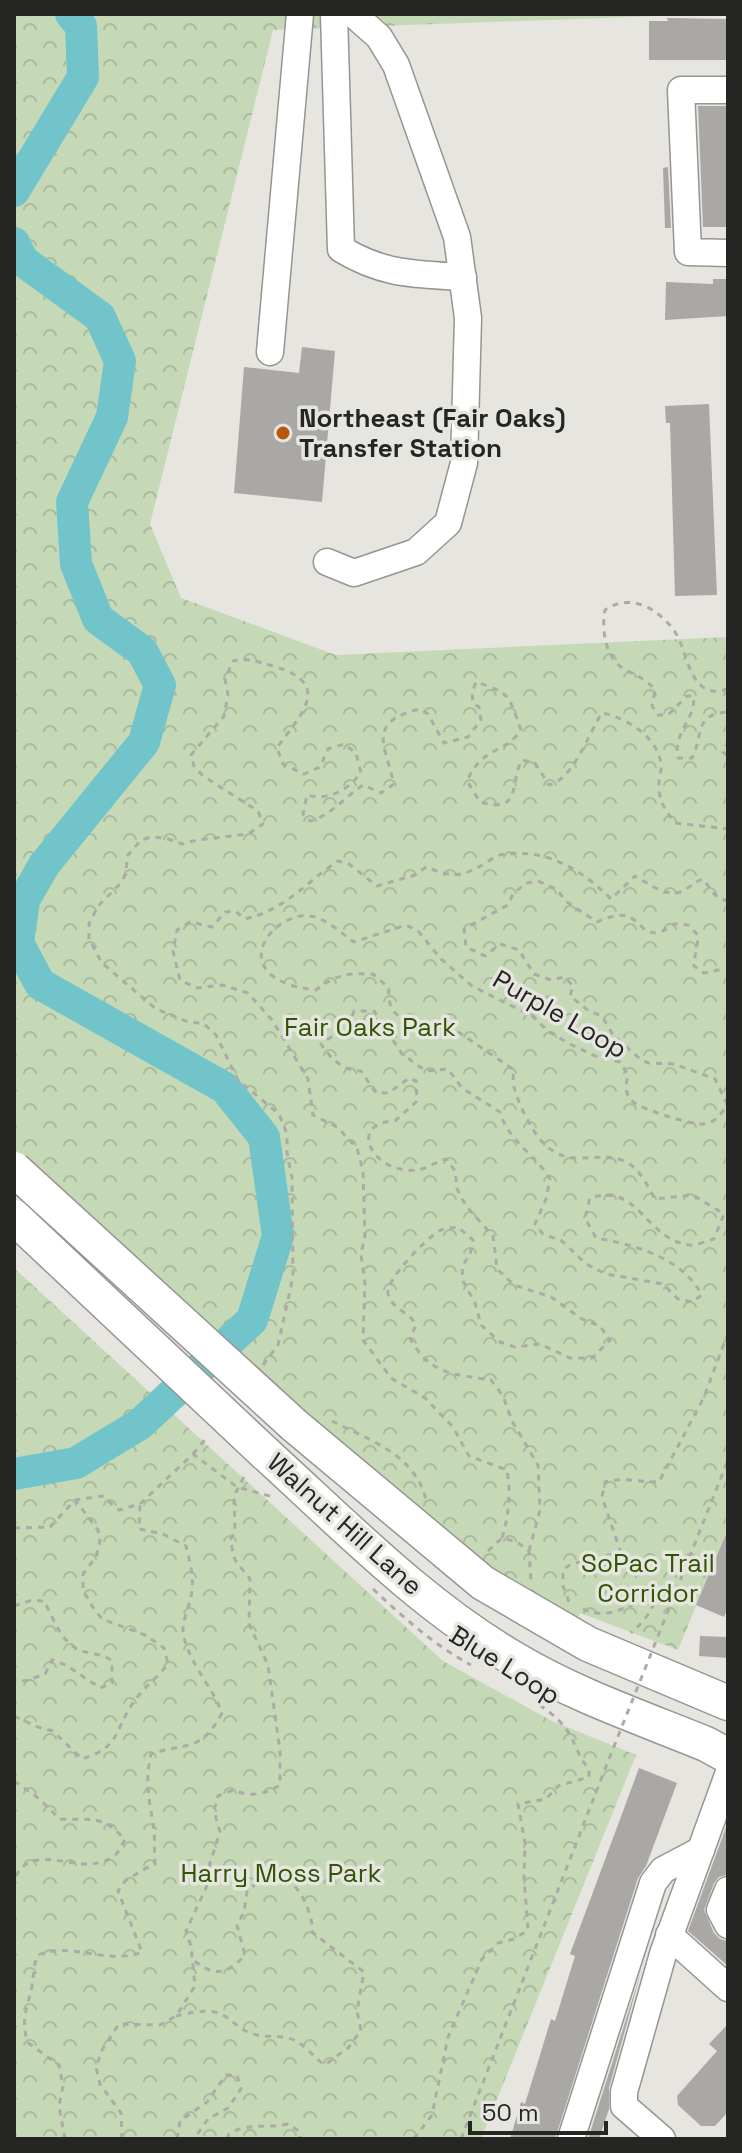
<svg xmlns="http://www.w3.org/2000/svg" width="742" height="2153" viewBox="0 0 742 2153" font-family="'Space Grotesk',sans-serif">
	<style>
		.forest { fill: url(#forest-crowns) }
		.lines { fill: none; stroke-linecap: round; stroke-linejoin: round }
		.river { stroke: #71c5ca; stroke-width: 32 }
		.building { fill: #aaa8a4 }
		.minor-casing { stroke: #979591; stroke-width: 29 }
		.major-casing { stroke: #979591; stroke-width: 37 }
		.path { stroke: #acaba7; stroke-width: 3; stroke-dasharray: 6 6; stroke-linecap: butt }
		.minor { stroke: #fff; stroke-width: 26 }
		.major { stroke: #fff; stroke-width: 34 }
		.major-bridge-casing { stroke: #979591; stroke-width: 37; stroke-linecap: butt }
		.path-bridge { stroke: #acaba7; stroke-width: 3; stroke-dasharray: 6 6; stroke-linecap: butt }
		.major-bridge { stroke: #fff; stroke-width: 34 }
		.poi-dot { fill: #b6570c; stroke: #e6e5e0; stroke-width: 3 }
		.labels { text-anchor: middle; dominant-baseline: central; stroke-width: 7; stroke-linejoin: round; paint-order: stroke }
		.poi-label { font-size: 26px; font-weight: bold; fill: #252523; stroke: #e6e5e0; text-anchor: start }
		.street-label { font-size: 26px; fill: #252523; stroke: #e6e5e0 }
		.park-label { font-size: 26px; fill: #315502; stroke: #e6e5e0 }
	</style>
	<defs>
		<pattern id="forest-crowns" width="20" height="18" patternUnits="userSpaceOnUse" patternTransform="scale(2)"><rect width="20" height="18" fill="#c5d9b7"/><path d="M2 6a3 3 0 1 1 6 0M12 15a3 3 0 1 1 6 0" fill="none" stroke="#a9ba9d"/></pattern>
	</defs>
	<rect width="100%" height="100%" fill="#e6e5e0"/>
	<g class="forest">
		<path d="M 14,14 L 710,14 L 273,30 L 150,524 L 181,598 L 336,655 L 728,637 L 728,1528 L 678,1650 L 580,1613 L 576,1621 L 507,1588 L 14,1191 Z"/>
		<path d="M 14,1268 L 443,1661 L 552,1721 L 636,1755 L 481,2139 L 14,2139 Z"/>
	</g>
	<g class="lines">
		<g class="river">
			<path d="M 14,191 L 83,77 L 81,26 L 71,14"/>
			<path d="M 14,243 L 23,261 L 100,317 L 120,361 L 112,417 L 72,502 L 76,564 L 98,619 L 142,651 L 160,685 L 144,742 L 44,865 L 24,900 L 18,943 L 40,984 L 225,1088 L 264,1137 L 278,1236 L 252,1320 L 140,1424 L 76,1463 L 14,1474"/>
		</g>
	</g>
	<g class="building">
		<path d="M 667,18 L 728,19 L 728,60 L 649,60 L 649,21 L 668,21 Z"/>
		<path d="M 698,106 L 728,106 L 728,227 L 703,227 Z"/>
		<path d="M 668,167 L 671,228 L 665,228 L 663,168 Z"/>
		<path d="M 713,279 L 728,279 L 728,316 L 665,320 L 666,282 L 713,284 Z"/>
		<path d="M 302,347 L 335,351 L 322,502 L 234,493 L 244,367 L 299,373 Z"/>
		<path d="M 709,404 L 717,595 L 675,596 L 670,423 L 666,423 L 665,406 Z"/>
		<path d="M 728,1529 L 728,1608 L 724,1617 L 696,1605 Z"/>
		<path d="M 700,1636 L 728,1637 L 728,1658 L 699,1656 Z"/>
		<path d="M 639,1768 L 677,1783 L 646,1866 L 638,1878 L 555,2139 L 510,2139 L 521,2102 L 525,2104 L 551,2019 L 555,2021 L 575,1956 L 570,1954 Z"/>
		<path d="M 728,1822 L 728,1874 L 719,1877 L 714,1883 L 704,1910 L 714,1933 L 720,1939 L 728,1941 L 728,1966 L 688,1931 Z"/>
		<path d="M 641,1972 L 609,2088 L 609,2109 L 599,2139 L 588,2139 Z"/>
		<path d="M 728,2024 L 728,2112 L 715,2126 L 701,2126 L 678,2105 L 677,2096 L 717,2051 L 709,2044 Z"/>
	</g>
	<g class="lines">
		<defs>
			<g id="minor">
				<path d="M 334,14 L 341,249 C 384,275 414,274 463,277"/>
				<path d="M 728,90 L 681,90 L 688,252 L 728,253"/>
				<path d="M 270,352 L 300,14"/>
				<path d="M 327,562 L 354,573 L 416,552 L 448,523 L 464,463 L 468,318 L 457,237 L 396,65 L 379,37 L 353,14"/>
				<path d="M 728,1890 L 720,1910 L 728,1925"/>
				<path d="M 669,1935 L 728,1988"/>
				<path d="M 571,2139 L 653,1883 L 663,1870 L 701,1850"/>
				<path d="M 662,2139 L 624,2106 L 624,2092 L 663,1954 L 728,1775"/>
			</g>
			<g id="major">
				<path d="M 294,1425 L 483,1583 L 588,1644 L 728,1703"/>
				<path d="M 266,1454 C 345,1526 423,1606 516,1660 C 575,1695 642,1718 706,1744 L 728,1756"/>
			</g>
		</defs>
		<use href="#minor" class="minor-casing"/>
		<use href="#major" class="major-casing"/>
		<g class="path">
			<path d="M 728,689 C 689,702 689,653 675,632 C 659,609 631,592 605,610 C 602,626 604,646 614,660 C 623,673 643,674 655,690 L 652,706 L 658,715 L 668,715 L 687,696 L 693,696 C 698,716 673,731 678,758 L 692,758 C 704,735 693,714 728,712"/>
			<path d="M 728,741 L 723,752 L 728,756"/>
			<path d="M 728,1183 L 728,1190"/>
			<path d="M 263,1365 L 278,1345 L 293,1277 L 292,1178 L 287,1153 L 287,1134 L 279,1114 L 238,1080 L 216,1035 L 204,1024 L 186,1021 L 156,1009 L 102,963 L 89,939 L 89,924 L 98,906 L 119,885 L 126,874 L 127,856 L 141,840 L 151,837 L 165,838 L 182,844 L 197,840 L 248,834 L 263,824 L 258,811 L 203,776 L 194,766 L 191,755 L 224,716 L 228,695 L 225,679 L 233,661 C 249,657 259,662 276,667 C 335,685 298,717 277,748 L 283,764 L 304,774 L 320,767 L 328,749 L 344,744 L 356,753 L 361,773 C 347,790 330,801 307,795 L 303,814 L 310,821 C 330,816 345,797 363,785 L 381,793 L 394,784 C 385,744 366,722 420,709 L 428,714 L 444,743 L 468,737 L 481,720 L 479,707 L 473,703 L 472,693 L 476,682 C 513,694 508,696 521,730 C 503,756 484,744 467,781 L 480,802 C 523,814 509,783 522,760 L 535,763 L 549,785 C 574,779 588,734 602,713 C 625,717 658,737 661,764 C 662,770 659,777 659,783 C 658,800 665,810 675,823 L 728,829"/>
			<path d="M 332,1421 C 369,1440 415,1454 426,1500"/>
			<path d="M 193,1454 L 208,1436"/>
			<path d="M 14,1528 L 50,1527 L 75,1500 L 102,1496 L 119,1510 L 140,1504 L 193,1454 L 237,1487 L 273,1497"/>
			<path d="M 502,1538 C 509,1514 511,1494 507,1470 L 469,1456 L 453,1427 L 425,1398 L 391,1378 L 363,1340 L 365,1284 L 361,1254 L 365,1236 L 363,1171 L 357,1148 L 337,1127 L 313,1115 L 308,1079 L 272,1020 L 248,993 L 222,985 L 197,988 L 180,980 L 173,951 L 177,930 L 190,922 L 212,927 L 225,912 L 235,911 L 245,919 C 285,910 305,883 338,861 L 349,864 L 377,886 L 415,875 L 426,867 C 451,877 460,878 484,864 C 489,861 495,856 500,855 C 545,847 581,869 611,899 L 635,876 C 648,883 665,897 680,892 C 689,889 693,882 703,879 L 715,895 L 728,902"/>
			<path d="M 488,1551 L 502,1538 L 517,1542 L 529,1551 L 531,1581"/>
			<path d="M 529,1551 L 540,1510 L 538,1465 L 512,1421 L 503,1396 L 491,1380 C 453,1374 430,1375 410,1338 L 416,1325 C 410,1312 392,1310 388,1293 C 386,1279 427,1238 439,1231 C 445,1228 452,1228 458,1227 L 473,1240 L 470,1255 L 462,1266 L 463,1281 L 475,1303 L 481,1325 L 500,1342 L 515,1347 L 540,1344 L 570,1358 L 592,1358 L 610,1340 L 600,1326 L 582,1319 L 551,1297 L 514,1285 L 497,1269 L 493,1236 L 466,1206 L 456,1187 L 456,1172 L 446,1159 C 437,1161 427,1169 417,1170 C 374,1175 345,1123 395,1121 L 417,1101 L 416,1081 L 409,1078 L 389,1093 L 376,1093 L 361,1071 C 342,1070 331,1059 321,1044 L 349,1025 L 354,1011 L 374,1011 L 402,1054 L 426,1071 L 448,1069 L 462,1088 L 500,1112 C 508,1141 535,1154 550,1179 L 546,1199 L 535,1224 L 543,1234 L 562,1241 L 586,1264 L 606,1274 L 663,1284 L 678,1299 L 692,1302 L 702,1295 C 681,1257 635,1245 596,1238 L 585,1218 L 590,1198 C 639,1182 645,1239 689,1245 C 696,1246 706,1241 714,1239 L 724,1214 L 693,1195 L 655,1199 C 647,1185 639,1167 624,1161 C 608,1155 597,1158 581,1158 C 549,1159 536,1137 523,1111 C 517,1097 511,1086 514,1070 L 451,1027 L 414,1029 C 397,1014 387,1012 389,988 L 373,974 C 348,973 336,974 316,990 C 301,988 287,986 274,977 C 241,954 279,912 310,916 C 326,918 341,933 354,942 L 406,925 L 418,931 L 441,959 L 472,986 L 532,1016 L 549,1032 L 570,1044 L 595,1056 L 620,1062 L 628,1075 C 626,1084 624,1092 631,1100 C 639,1109 692,1125 704,1124 C 716,1123 722,1113 727,1104 L 715,1079 L 674,1064 L 648,1063 L 639,1058 L 613,1035 L 602,1016 L 589,1011 L 570,996 L 573,986 L 565,977 L 551,980 L 534,974 L 519,950 L 500,944 L 485,956 L 466,947 L 464,929 L 508,905 L 513,894 L 526,883 L 538,881 L 556,889 L 567,902 L 597,922 C 641,902 633,933 657,933 C 664,932 668,926 675,924 C 679,923 684,925 688,925 L 698,935 C 698,948 694,955 694,966 L 704,973 L 728,968"/>
			<path d="M 373,1589 C 403,1617 434,1645 471,1665"/>
			<path d="M 676,1591 L 728,1460"/>
			<path d="M 569,1602 L 563,1586 L 563,1570 C 580,1554 597,1567 618,1569 L 623,1559 L 602,1497 L 605,1482 C 624,1477 639,1482 659,1482 L 704,1397 L 728,1333"/>
			<path d="M 14,1606 L 32,1600 L 44,1601 C 54,1619 61,1644 82,1651 C 92,1654 103,1654 112,1661 L 112,1683 L 100,1688 L 66,1665 L 52,1660 L 45,1674 L 25,1681 L 14,1679"/>
			<path d="M 583,1609 C 609,1622 630,1603 656,1596 C 653,1612 642,1623 631,1633"/>
			<path d="M 14,1716 L 38,1727 L 53,1731 L 82,1759 C 119,1747 113,1735 131,1706 C 140,1691 157,1678 168,1664 L 164,1648 L 145,1635 L 102,1619 L 92,1606 L 83,1590 L 83,1574 L 96,1557 L 100,1541 L 98,1530 L 76,1501"/>
			<path d="M 14,1781 L 37,1797 L 60,1819 C 91,1821 102,1813 125,1840 C 122,1844 119,1852 115,1855 C 83,1882 33,1835 14,1880"/>
			<path d="M 176,2016 C 189,2013 209,2008 221,2014 C 232,2019 239,2030 253,2034 C 267,2038 282,2034 296,2041 C 306,2046 314,2058 325,2065 L 349,2047 L 361,2030 L 357,2011 L 364,1972 L 313,1933 C 312,1909 294,1865 262,1880 C 257,1882 251,1888 247,1892 L 244,1912 L 237,1925 L 245,1955 C 227,1975 214,1977 193,1960"/>
			<path d="M 65,2139 L 59,2106 L 63,2086 L 59,2065 L 27,2042 C 21,2015 27,2011 32,1986 C 34,1974 33,1966 38,1955 C 73,1941 108,1966 142,1952 L 118,1891 L 126,1880 L 155,1863 C 154,1852 155,1841 154,1830 C 150,1802 144,1784 151,1754 C 186,1742 201,1753 222,1713 C 212,1686 188,1662 183,1633 C 182,1621 189,1608 191,1596 C 195,1580 190,1562 186,1546 L 163,1534 L 139,1529 L 140,1504"/>
			<path d="M 122,2139 L 121,2113 L 100,2084 L 96,2067 L 102,2050 L 119,2024 L 160,2025 L 176,2016 L 195,1986 L 191,1946 L 186,1931 L 206,1888 L 210,1863 L 220,1832 L 214,1811 L 218,1796 L 233,1790 C 250,1797 264,1795 280,1785 L 280,1751 L 268,1665 L 249,1624 L 250,1579 L 235,1560 L 230,1540 L 235,1531 L 234,1496 L 246,1473"/>
			<path d="M 177,2139 L 180,2121 L 207,2102 L 226,2075 L 237,2075 L 241,2089 L 228,2108 L 208,2119 L 194,2139"/>
			<path d="M 227,2139 L 229,2134 C 248,2122 266,2129 288,2124 L 299,2131 L 300,2139"/>
			<path d="M 414,2139 L 432,2115 L 448,2037 L 482,1959 L 498,1943 L 514,1939 L 528,1930 L 524,1878 L 525,1843 L 518,1804 L 546,1799 L 558,1786 L 589,1777 L 589,1769 C 579,1758 577,1748 570,1735 C 562,1721 549,1711 536,1703"/>
			<path d="M 461,2139 L 609,1759"/>
		</g>
		<use href="#minor" class="minor"/>
		<use href="#major" class="major"/>
		<defs>
			<g id="major-bridge">
				<path d="M 14,1169 L 294,1425"/>
				<path d="M 14,1217 L 266,1454"/>
			</g>
		</defs>
		<use href="#major-bridge" class="major-bridge-casing"/>
		<path class="path-bridge" d="M 609,1759 L 676,1591"/>
		<use href="#major-bridge" class="major-bridge"/>
	</g>
	<circle class="poi-dot" cx="283" cy="433" r="8"/>
	<g class="labels">
		<g class="poi-label">
			<text x="299" y="418">Northeast (Fair Oaks)<tspan x="299" dy="30">Transfer Station</tspan></text>
		</g>
		<g class="street-label">
			<text transform="translate(560 1014) rotate(30)">Purple Loop</text>
			<text transform="translate(345 1524) rotate(42)">Walnut Hill Lane</text>
			<text transform="translate(505 1665) rotate(32)">Blue Loop</text>
		</g>
		<g class="park-label">
			<text x="370" y="1027">Fair Oaks Park</text>
			<text x="648" y="1563">SoPac Trail<tspan x="648" dy="30">Corridor</tspan></text>
			<text x="281" y="1873">Harry Moss Park</text>
		</g>
	</g>
	<rect width="742" height="2153" fill="none" stroke="#252523" stroke-width="32"/>
	<path d="M470 2121v12h136v-12" fill="none" stroke="#252523" stroke-width="4"/>
	<text x="482" y="2121" font-size="24" fill="#252523" stroke="#e6e5e0" stroke-width="6" paint-order="stroke">50 m</text>
</svg>
